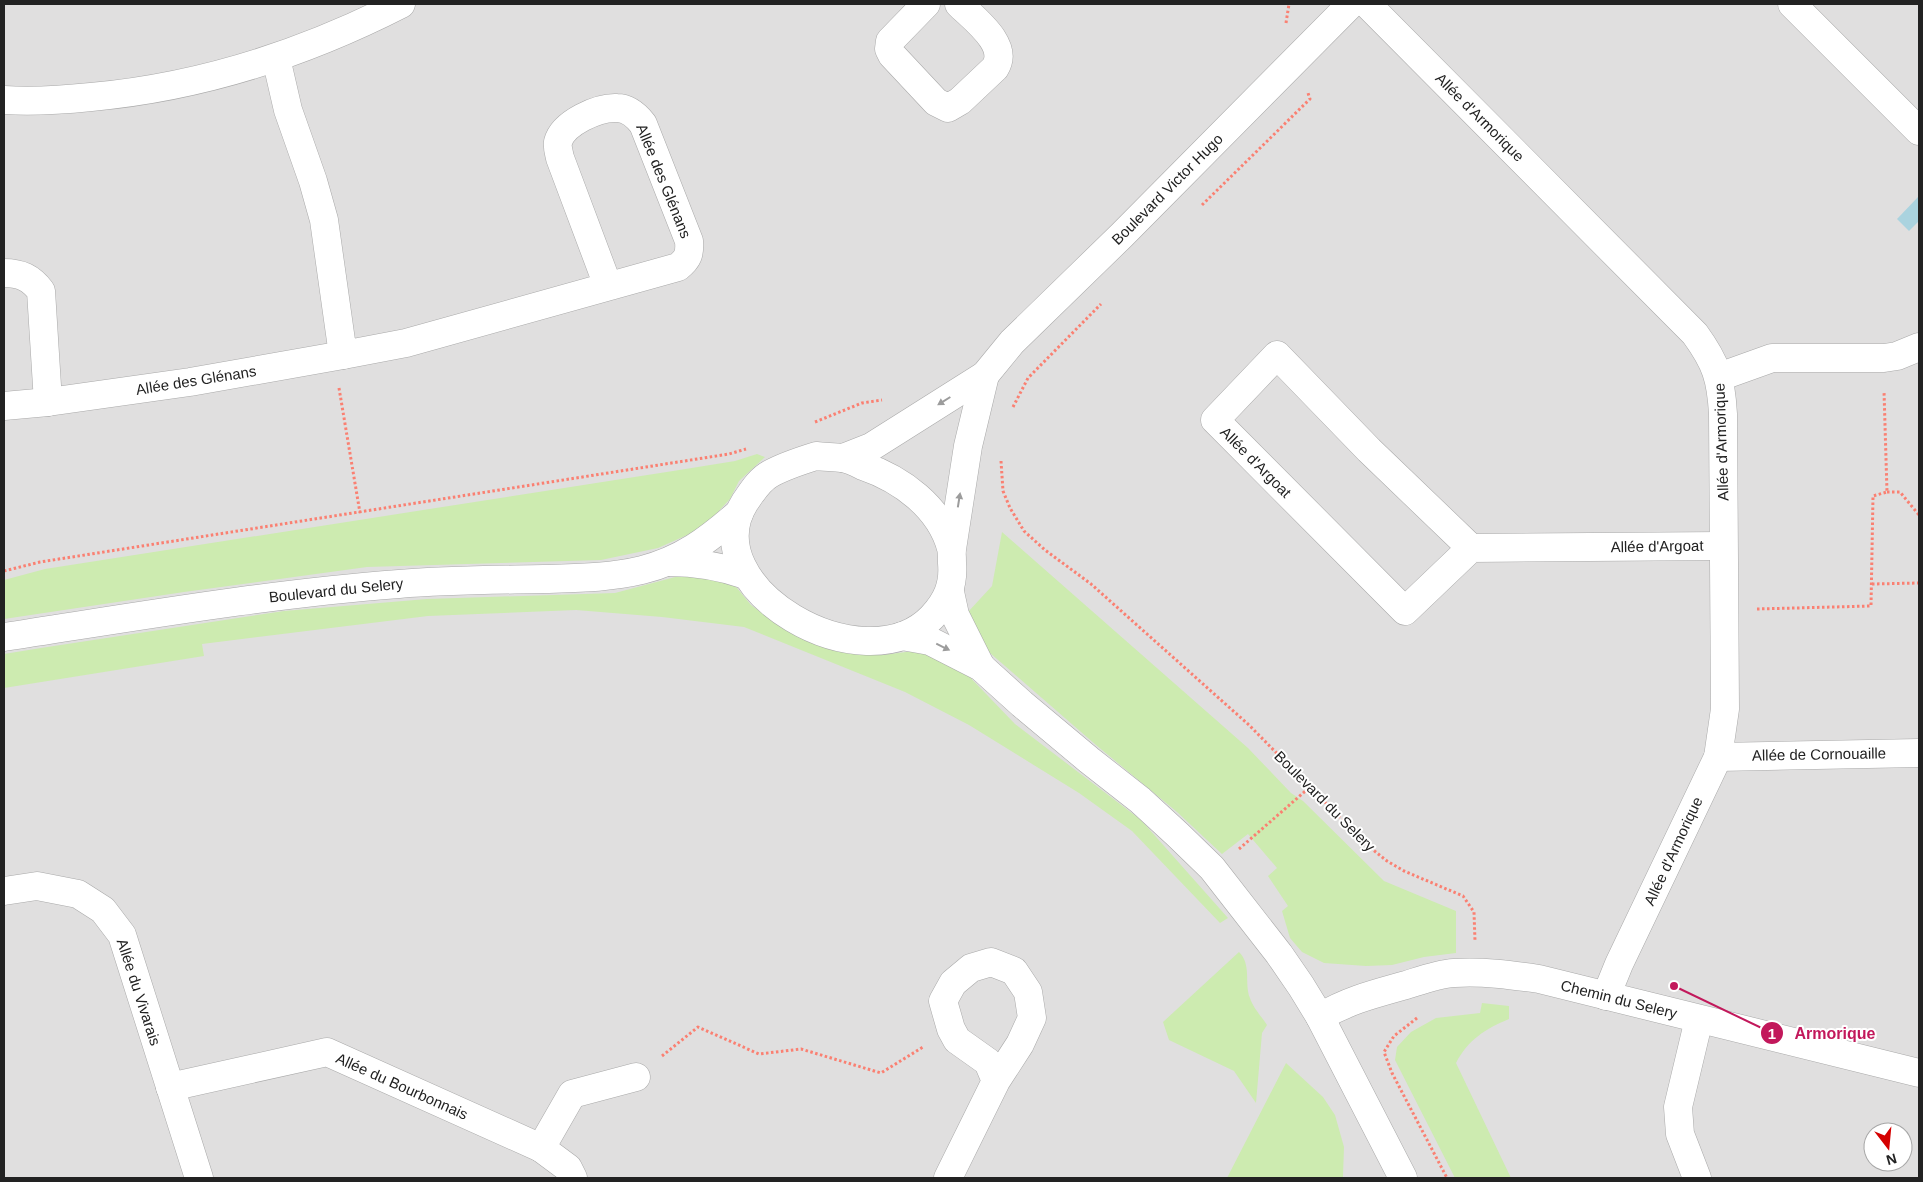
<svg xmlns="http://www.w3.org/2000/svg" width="1923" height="1182" viewBox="0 0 1923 1182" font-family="Arial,sans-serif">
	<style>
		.residential { fill: #e0dfdf; fill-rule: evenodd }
		.grass { fill: #cdebb0 }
		.water { fill: #aad3df }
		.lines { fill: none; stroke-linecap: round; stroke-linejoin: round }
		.minor-casing { stroke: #a9a9a9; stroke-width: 29 }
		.path { stroke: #fa8072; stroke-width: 3; stroke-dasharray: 2.5 2.5; stroke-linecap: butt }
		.minor { stroke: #fff; stroke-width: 28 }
		.oneway { fill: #9c9c9c }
		.labels { text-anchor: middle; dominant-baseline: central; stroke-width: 4; stroke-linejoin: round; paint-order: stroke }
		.street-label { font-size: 15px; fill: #222; stroke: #fff }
		.leader { fill: none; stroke: #c2185b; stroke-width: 2 }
		.callout-dot { fill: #c2185b; stroke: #fff; stroke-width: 2 }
		.mark-label { font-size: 15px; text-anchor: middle; font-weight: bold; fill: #fff }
		.callout-label { font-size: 16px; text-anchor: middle; font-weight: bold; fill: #c2185b; stroke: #fff; stroke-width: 4; stroke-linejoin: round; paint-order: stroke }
	</style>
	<rect width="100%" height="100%" fill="#f2efe9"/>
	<path class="residential" d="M 4,4 L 1919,4 L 1919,1178 L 4,1178 ZM 1873,1132 L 1903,1132 L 1903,1162 L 1873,1162 Z"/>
	<g class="grass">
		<path d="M 757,454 L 765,457 L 739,481 L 730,499 L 703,528 L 658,548 L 601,560 L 367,567 L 184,592 L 4,619 L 4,580 L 45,569 L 673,471 L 735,461 Z"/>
		<path d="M 1002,532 L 1248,748 L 1291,793 L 1303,801 L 1384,881 L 1456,911 L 1456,953 L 1424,957 L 1392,965 L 1366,966 L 1324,963 L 1302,952 L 1290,938 L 1282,911 L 1288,906 L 1268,876 L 1277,868 L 1248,834 L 1222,854 L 1177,812 L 1096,745 L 990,653 L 974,635 L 967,613 L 992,586 Z"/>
		<path d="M 706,574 L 726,580 L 737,588 L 751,605 L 774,622 L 805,640 L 847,653 L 882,655 L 914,651 L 935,654 L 964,671 L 1015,724 L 1141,820 L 1228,918 L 1220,923 L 1132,831 L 1079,793 L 969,725 L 905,692 L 744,627 L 662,617 L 576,610 L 428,616 L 202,644 L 204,656 L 4,688 L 4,654 L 41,648 L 284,611 L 427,599 L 615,593 L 679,576 Z"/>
		<path d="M 1239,952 C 1252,965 1244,983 1250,998 C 1253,1008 1262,1017 1267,1025 L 1262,1033 L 1256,1103 L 1234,1071 L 1169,1040 L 1163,1022 Z"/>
		<path d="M 1482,1003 L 1509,1006 L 1509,1019 C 1485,1029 1468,1040 1456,1063 L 1511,1178 L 1455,1178 L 1395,1060 L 1397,1047 L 1411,1032 L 1436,1018 L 1480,1013 Z"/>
		<path d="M 1286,1063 L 1323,1097 L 1335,1115 L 1344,1147 L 1343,1177 L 1227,1178 Z"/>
	</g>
	<path class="water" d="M 1919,196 L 1919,221 L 1909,231 L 1897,219 Z"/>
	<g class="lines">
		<defs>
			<g id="minor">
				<path d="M 926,4 L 890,41 L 889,49 L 892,55 L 936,102 L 948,108 L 960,101 L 995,68 C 1010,45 974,19 959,4"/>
				<path d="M 1367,4 L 1695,334 C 1716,363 1721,378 1723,414 L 1725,709 L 1718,757 L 1619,964 L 1606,996"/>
				<path d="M 1792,4 L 1919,131"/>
				<path d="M 276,58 L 288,110 L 313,181 L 324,220 L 343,355 L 406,343 L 678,267 C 688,259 690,254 689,241 L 643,124 C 636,115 628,108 617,108 C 598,107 563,123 558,142 C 557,147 559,153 560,158 L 608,286"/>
				<path d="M 4,100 C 33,102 62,100 91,97 C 201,87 303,54 401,4"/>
				<path d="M 4,273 C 21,273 31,278 41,291 L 48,402"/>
				<path d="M 1719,377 L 1772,358 L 1884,358 L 1897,356 L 1919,347"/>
				<path d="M 4,406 L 48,402 L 190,382 L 343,355"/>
				<path d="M 816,456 C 824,457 833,457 842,458 C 849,459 857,463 863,466 C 901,479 940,507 951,548 C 952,552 952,558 952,563 C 954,585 947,601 932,617 C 864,688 691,587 745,502 C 752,492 759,480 770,474 C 784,466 800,461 816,456 Z"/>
				<path d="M 843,458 L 871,447 L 985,375 L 1012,342 L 1122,235 L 1351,4"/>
				<path d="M 1471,548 L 1405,611 L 1215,420 L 1277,355 L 1369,450 L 1471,548 L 1723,546"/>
				<path d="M 952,549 L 968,446 L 985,375"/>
				<path d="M 669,562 C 696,562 720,566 746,575"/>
				<path d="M 950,592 L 955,615 L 981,667"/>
				<path d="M 902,636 L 930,641 L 981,667 L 1022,704 L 1089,760 L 1140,800 L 1178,835 L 1212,868 L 1279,954 L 1301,986 L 1320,1017 L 1403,1178"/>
				<path d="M 4,637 C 135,617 266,594 399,584 C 447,580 496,580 544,579 C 577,578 609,578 642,570 C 682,560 708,540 739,513"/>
				<path d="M 1718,757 L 1919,753"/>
				<path d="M 4,891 L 37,886 L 78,894 L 103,910 L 122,935 L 199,1178"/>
				<path d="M 1320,1017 C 1349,1000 1374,994 1406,985 C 1422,980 1438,974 1454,973 C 1482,971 1511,975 1539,979 L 1919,1073"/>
				<path d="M 170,1087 L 327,1052 L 541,1148 L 568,1168 L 573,1178"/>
				<path d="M 541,1148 L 572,1094 L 636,1077"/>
				<path d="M 948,1178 L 996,1081 L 1020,1044 L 1032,1018 L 1028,992 L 1014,971 L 991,962 L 971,968 L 953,983 L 943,1001 L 951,1029 L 957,1040 L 988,1062 L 996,1081"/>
				<path d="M 1697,1178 L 1680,1134 L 1678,1107 L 1699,1019"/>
			</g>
		</defs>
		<use href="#minor" class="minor-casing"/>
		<g class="path">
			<path d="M 1286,23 L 1289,4"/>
			<path d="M 1202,205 L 1310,99 L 1308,93"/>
			<path d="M 339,388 L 360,513"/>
			<path d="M 1013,407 L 1028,378 L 1101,304"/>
			<path d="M 815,422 L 862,403 L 882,400"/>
			<path d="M 1001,461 L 1003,491 L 1010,508 L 1024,531 L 1045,550 L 1091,584 L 1249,725 L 1367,845 L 1387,861 L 1404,871 L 1463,896 L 1474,912 L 1475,941"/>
			<path d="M 1887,492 L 1900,492 L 1919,515"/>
			<path d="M 4,571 L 40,562 L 729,454 L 746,449"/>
			<path d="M 1872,584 L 1919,583"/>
			<path d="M 1757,609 L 1871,606 L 1873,496 L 1887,492 L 1884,391"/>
			<path d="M 1239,849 L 1310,787"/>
			<path d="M 1417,1018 L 1394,1036 L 1384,1052 L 1392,1073 L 1447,1178"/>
			<path d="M 662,1056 L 698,1027 L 759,1054 L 801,1049 L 881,1073 L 923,1047"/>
		</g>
		<use href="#minor" class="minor"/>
	</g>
	<defs><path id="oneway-solid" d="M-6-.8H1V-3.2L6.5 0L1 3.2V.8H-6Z" transform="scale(1.25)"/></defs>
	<g class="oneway">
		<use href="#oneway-solid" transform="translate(944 401) rotate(148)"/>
		<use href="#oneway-solid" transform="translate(959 500) rotate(-81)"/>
		<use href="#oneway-solid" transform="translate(943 647) rotate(26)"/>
	</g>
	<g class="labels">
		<g class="street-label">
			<text transform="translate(1480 117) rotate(45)">Allée d'Armorique</text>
			<text transform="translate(664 181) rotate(68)">Allée des Glénans</text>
			<text transform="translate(1167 189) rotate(-45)">Boulevard Victor Hugo</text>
			<text transform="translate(196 380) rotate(-9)">Allée des Glénans</text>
			<text transform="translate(1721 442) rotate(-92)">Allée d'Armorique</text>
			<text transform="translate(1256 462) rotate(45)">Allée d'Argoat</text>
			<text transform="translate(1657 546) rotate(-1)">Allée d'Argoat</text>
			<text transform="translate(336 590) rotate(-6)">Boulevard du Selery</text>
			<text transform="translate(1819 754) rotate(-1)">Allée de Cornouaille</text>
			<text transform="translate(1325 801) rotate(45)">Boulevard du Selery</text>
			<text transform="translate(1673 851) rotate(-65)">Allée d'Armorique</text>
			<text transform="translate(139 992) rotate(72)">Allée du Vivarais</text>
			<text transform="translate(1619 999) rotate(14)">Chemin du Selery</text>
			<text transform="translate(402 1086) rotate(24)">Allée du Bourbonnais</text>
		</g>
	</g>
	<path class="leader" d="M1674 986L1772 1033"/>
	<g class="callout-dot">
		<circle cx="1674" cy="986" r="5"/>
		<circle cx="1772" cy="1033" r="12"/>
	</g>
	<g class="mark-label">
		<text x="1772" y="1039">1</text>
	</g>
	<g class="callout-label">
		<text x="1835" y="1039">Armorique</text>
	</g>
	<rect width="1923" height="1182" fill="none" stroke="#222222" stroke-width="10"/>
	<g transform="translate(1888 1147) rotate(164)"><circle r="24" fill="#ffffff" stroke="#a7a7a7"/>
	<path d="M0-4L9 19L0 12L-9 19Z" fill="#d40000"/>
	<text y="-8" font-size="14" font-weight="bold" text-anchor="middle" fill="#222222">N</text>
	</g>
</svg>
